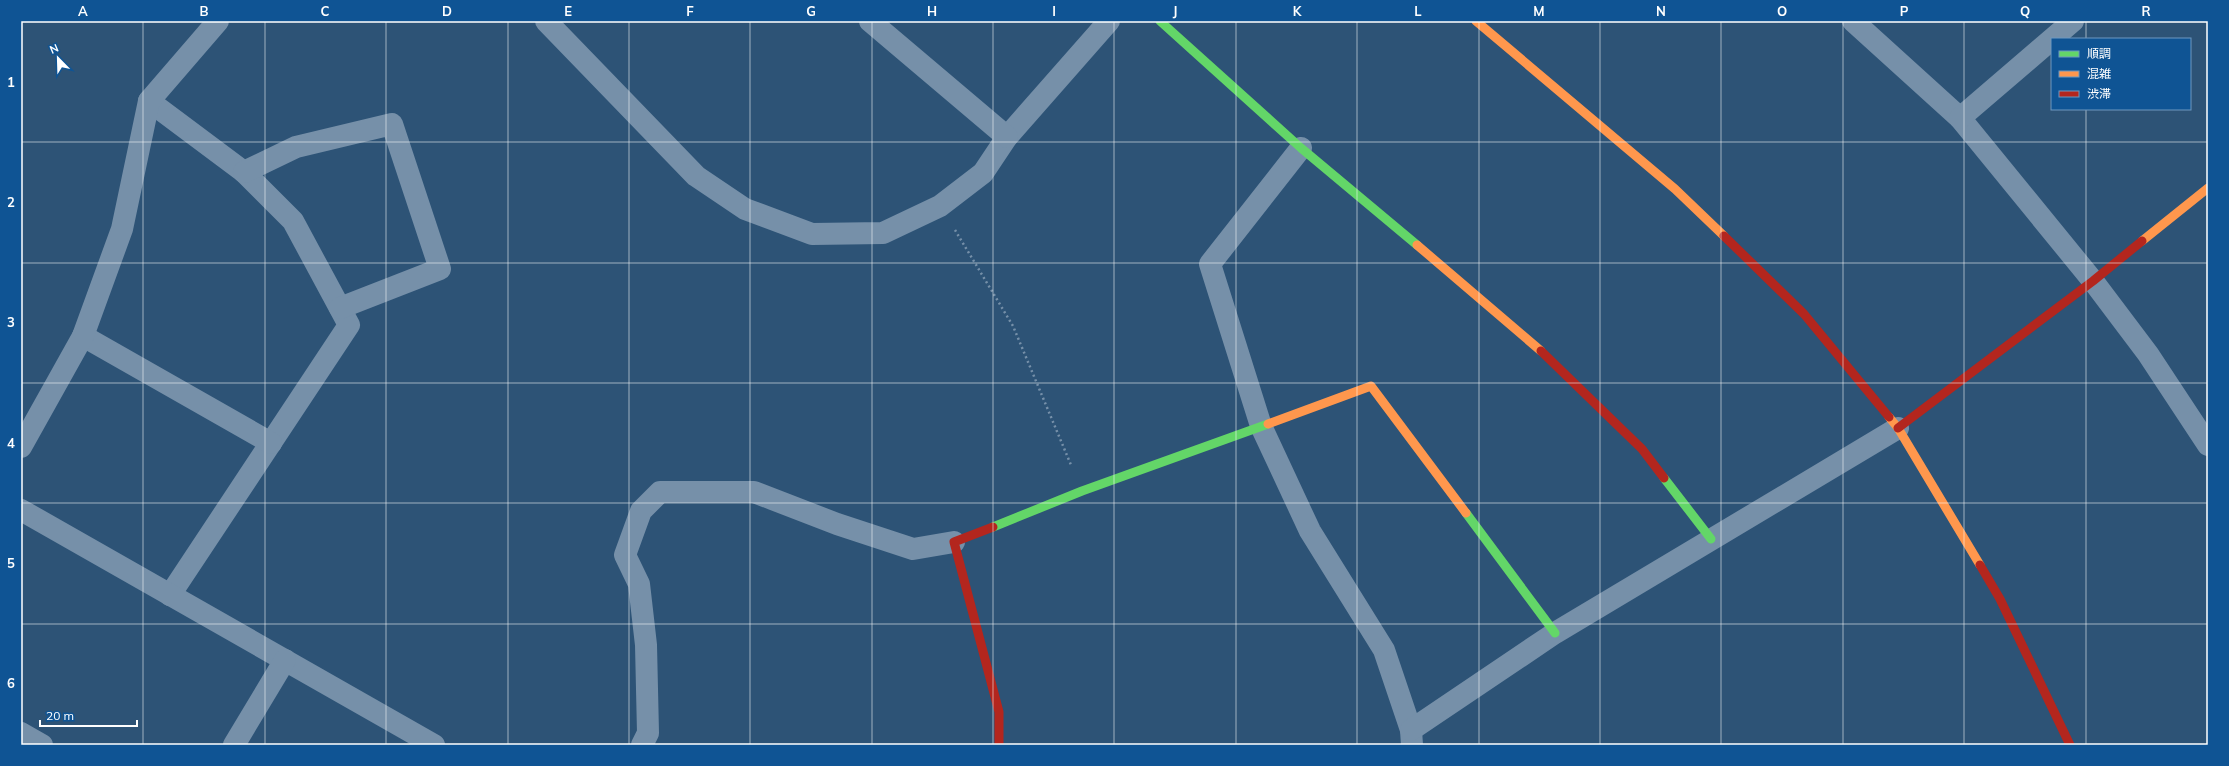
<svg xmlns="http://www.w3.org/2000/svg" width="2229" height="766" viewBox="0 0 2229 766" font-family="Mulish,'Noto Sans JP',sans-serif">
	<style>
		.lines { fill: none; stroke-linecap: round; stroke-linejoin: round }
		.path { stroke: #7690a9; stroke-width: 2.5; stroke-dasharray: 2 3; stroke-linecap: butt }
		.street { stroke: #7690a9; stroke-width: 22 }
		.fast { stroke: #63d668; stroke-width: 9 }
		.slow { stroke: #ff974d; stroke-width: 9 }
		.jam { stroke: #b3261e; stroke-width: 9 }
		.grid { fill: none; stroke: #fff; stroke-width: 1; stroke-opacity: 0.55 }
		.neatline { fill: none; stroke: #fff; stroke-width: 1.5 }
		.grid-label { font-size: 13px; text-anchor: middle; font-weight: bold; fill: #fff }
	</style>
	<rect width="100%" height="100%" fill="#2d5376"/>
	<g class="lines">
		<path class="path" d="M 955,230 L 1013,326 L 1071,465"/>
		<g class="street">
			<path d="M 546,21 L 696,176 L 745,209 L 812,234 L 883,233 L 940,206 L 983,173 L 1007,137 L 1109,21"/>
			<path d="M 870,21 L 1007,137"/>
			<path d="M 1853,21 L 1960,118 L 2093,281 L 2148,354 L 2208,445"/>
			<path d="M 149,101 L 244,172 L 293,221 L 349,325 L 170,595"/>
			<path d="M 1960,118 L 2073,21"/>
			<path d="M 1301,148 L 1210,264 L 1261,426 L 1310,531 L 1384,650 L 1411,730 L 1412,745"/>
			<path d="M 244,172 L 296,147 L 392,124 L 440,269 L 340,308"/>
			<path d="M 83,336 L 271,443"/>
			<path d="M 21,447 L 83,336 L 122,229 L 149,101 L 218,21"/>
			<path d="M 21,510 L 434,745"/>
			<path d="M 1411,730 L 1555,633 L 1898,428"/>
			<path d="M 21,733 L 42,745"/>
			<path d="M 234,745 L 285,660"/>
			<path d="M 642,745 L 648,733 L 646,645 L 639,584 L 625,555 L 641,511 L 660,492 L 754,492 L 837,524 L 913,549 L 954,542"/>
		</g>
		<g class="fast">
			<path d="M 1160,21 L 1301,148 L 1417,245"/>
			<path d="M 1664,478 L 1711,539"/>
			<path d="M 1466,513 L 1555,633"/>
			<path d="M 993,527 L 1082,491 L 1268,424"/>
		</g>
		<g class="slow">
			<path d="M 1476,21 L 1675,189 L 1724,236"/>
			<path d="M 2142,241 L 2208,188"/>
			<path d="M 1417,245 L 1541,351"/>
			<path d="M 1889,417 L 1898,428 L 1980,565"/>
			<path d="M 1268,424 L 1371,386 L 1466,513"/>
		</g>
		<g class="jam">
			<path d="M 1724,236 L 1804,314 L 1889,417"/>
			<path d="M 1541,351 L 1642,449 L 1664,478"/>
			<path d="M 1898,428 L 2093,281 L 2142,241"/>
			<path d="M 993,527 L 954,542 L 999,712 L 999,745"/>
			<path d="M 1980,565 L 2000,599 L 2070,745"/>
		</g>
	</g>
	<path class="grid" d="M 143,21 L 143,745M 265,21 L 265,745M 386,21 L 386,745M 508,21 L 508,745M 629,21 L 629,745M 750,21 L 750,745M 872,21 L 872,745M 993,21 L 993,745M 1114,21 L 1114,745M 1236,21 L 1236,745M 1357,21 L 1357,745M 1479,21 L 1479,745M 1600,21 L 1600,745M 1721,21 L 1721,745M 1843,21 L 1843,745M 1964,21 L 1964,745M 2086,21 L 2086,39M 2086,109 L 2086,745M 21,142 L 2208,142M 21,263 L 2208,263M 21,383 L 2208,383M 21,503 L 2208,503M 21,624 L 2208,624"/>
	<rect width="2229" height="766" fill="none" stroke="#0f5494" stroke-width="44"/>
	<rect x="2051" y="38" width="140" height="72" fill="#0f5494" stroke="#6f98bf"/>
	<rect x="2059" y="51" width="20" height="6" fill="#63d668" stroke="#6f98bf"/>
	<text x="2087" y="58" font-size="12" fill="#ffffff">順調</text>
	<rect x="2059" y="71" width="20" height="6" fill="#ff974d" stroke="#6f98bf"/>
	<text x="2087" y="78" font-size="12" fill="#ffffff">混雑</text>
	<rect x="2059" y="91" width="20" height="6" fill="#b3261e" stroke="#6f98bf"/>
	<text x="2087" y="98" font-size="12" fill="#ffffff">渋滞</text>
	<g transform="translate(58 58) rotate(337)" stroke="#0f5494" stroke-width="3" paint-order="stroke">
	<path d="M0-3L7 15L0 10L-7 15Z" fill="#ffffff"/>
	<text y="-6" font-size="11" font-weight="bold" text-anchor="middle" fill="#ffffff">N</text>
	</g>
	<path d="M40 720v6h97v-6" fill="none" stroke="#ffffff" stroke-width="2"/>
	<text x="46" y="720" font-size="12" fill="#ffffff" stroke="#0f5494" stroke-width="3" paint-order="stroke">20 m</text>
	<rect x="22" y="22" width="2185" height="722" class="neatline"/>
	<g class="grid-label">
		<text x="83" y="16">A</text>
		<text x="204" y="16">B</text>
		<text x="325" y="16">C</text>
		<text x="447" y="16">D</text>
		<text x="568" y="16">E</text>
		<text x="690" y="16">F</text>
		<text x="811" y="16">G</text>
		<text x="932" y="16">H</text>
		<text x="1054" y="16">I</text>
		<text x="1175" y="16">J</text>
		<text x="1297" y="16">K</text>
		<text x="1418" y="16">L</text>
		<text x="1539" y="16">M</text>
		<text x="1661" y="16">N</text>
		<text x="1782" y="16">O</text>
		<text x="1904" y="16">P</text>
		<text x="2025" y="16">Q</text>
		<text x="2146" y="16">R</text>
		<text x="11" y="87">1</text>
		<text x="11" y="207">2</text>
		<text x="11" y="327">3</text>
		<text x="11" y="448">4</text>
		<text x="11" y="568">5</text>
		<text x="11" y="688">6</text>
	</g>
</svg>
